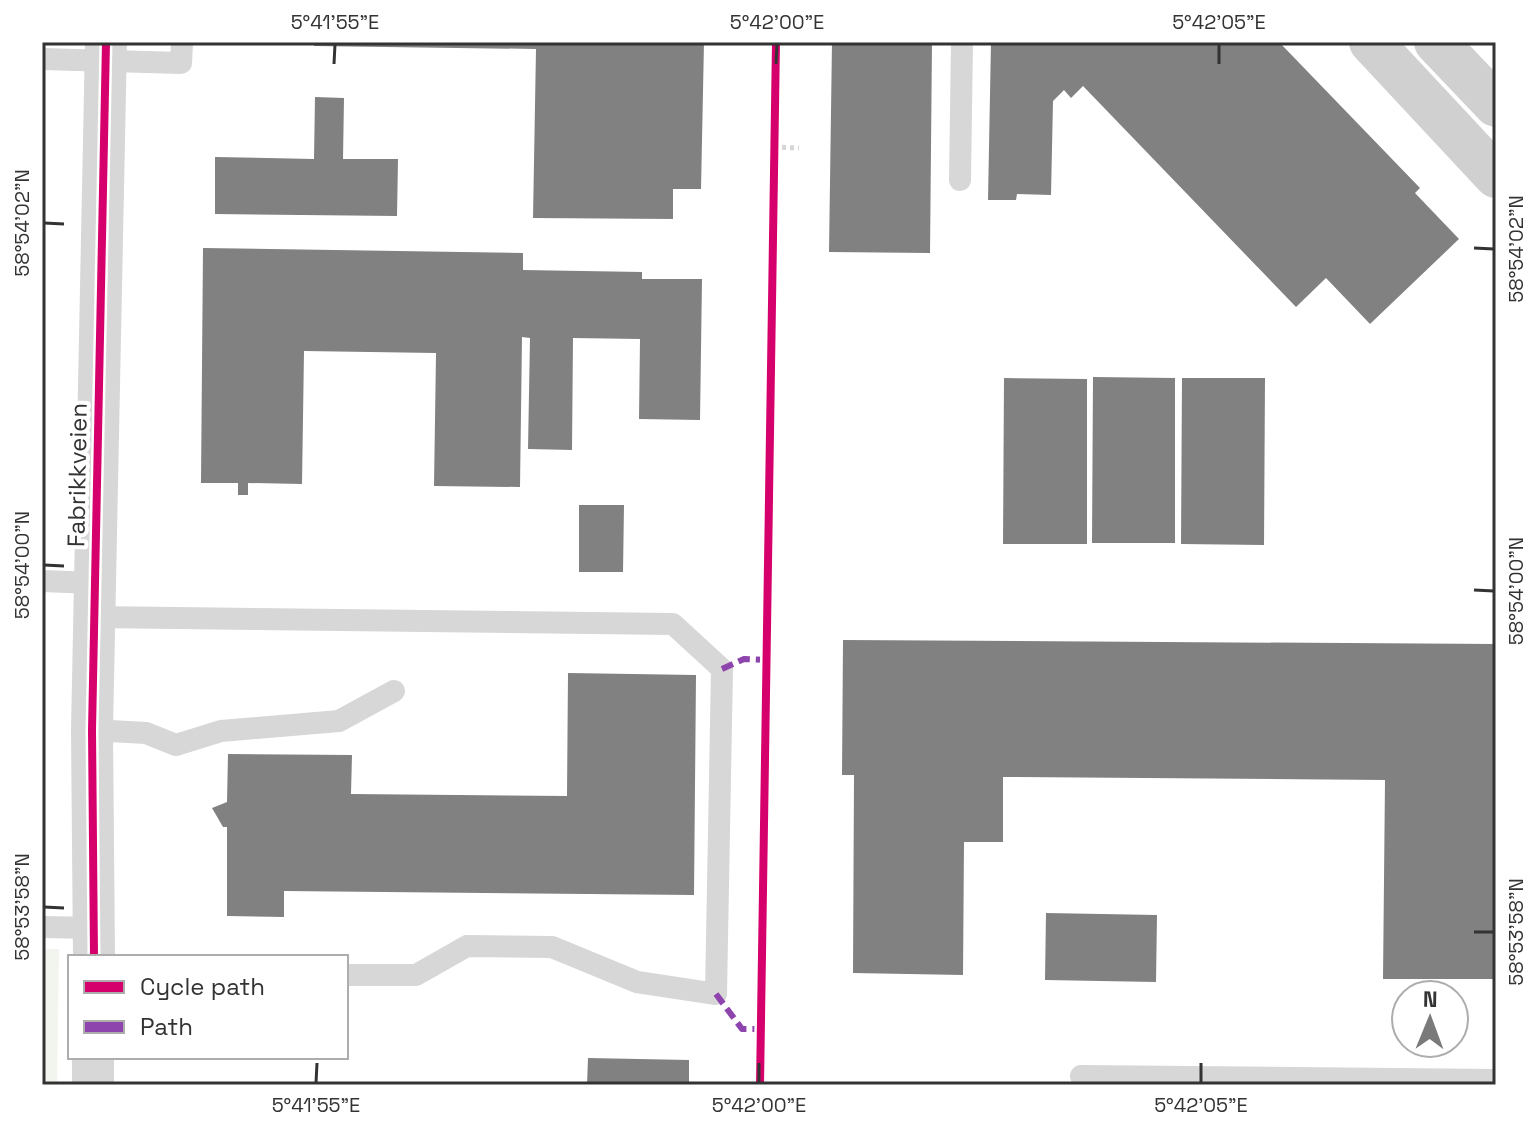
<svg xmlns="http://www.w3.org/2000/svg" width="1538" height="1127" viewBox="0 0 1538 1127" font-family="'Space Grotesk',sans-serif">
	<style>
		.green { fill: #f1f5ed }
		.building { fill: #818181 }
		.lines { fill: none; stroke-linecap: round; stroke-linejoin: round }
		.path { stroke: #d6d6d6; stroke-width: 5; stroke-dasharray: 4 4; stroke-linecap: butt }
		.lane { stroke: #d7d7d7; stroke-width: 22 }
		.street { stroke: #d7d7d7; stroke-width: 42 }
		.secondary { stroke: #d0d0d0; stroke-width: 44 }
		.quiet { stroke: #8e44ad; stroke-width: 6; stroke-dasharray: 12 6; stroke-linecap: butt }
		.cycleway-casing { stroke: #fff; stroke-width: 13 }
		.cycleway { stroke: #d6006c; stroke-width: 8 }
		.ticks { fill: none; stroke: #333; stroke-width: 3 }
		.labels { text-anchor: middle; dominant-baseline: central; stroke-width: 8; stroke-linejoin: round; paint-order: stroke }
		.street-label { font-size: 24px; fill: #333; stroke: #fff }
		.neatline { fill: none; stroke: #333; stroke-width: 3 }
		.ticks-label { font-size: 20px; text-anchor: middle; fill: #333 }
	</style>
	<rect width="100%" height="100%" fill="#fff"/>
	<path class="green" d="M 42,949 L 59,949 L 57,1085 L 42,1085 Z"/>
	<g class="building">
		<path d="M 314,42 L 704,42 L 701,189 L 673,189 L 673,219 L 533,218 L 536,49 L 314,46 Z"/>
		<path d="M 832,42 L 932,42 L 930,253 L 829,252 Z"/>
		<path d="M 991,42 L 1279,42 L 1420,188 L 1415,193 L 1459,239 L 1370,324 L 1326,278 L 1296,307 L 1083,86 L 1071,98 L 1064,90 L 1053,101 L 1051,195 L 1017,194 L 1016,200 L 988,200 Z"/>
		<path d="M 315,97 L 344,98 L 343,159 L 398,159 L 397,216 L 215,214 L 215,157 L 314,159 Z"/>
		<path d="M 203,248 L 523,253 L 523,270 L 642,272 L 642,279 L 702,279 L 700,420 L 639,419 L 640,339 L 573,338 L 572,450 L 528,449 L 530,338 L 522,337 L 520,487 L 434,486 L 436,353 L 304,351 L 302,484 L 248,483 L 248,495 L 238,495 L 238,483 L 201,483 Z"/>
		<path d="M 1093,377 L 1175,378 L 1175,543 L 1092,543 Z"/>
		<path d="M 1004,378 L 1087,379 L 1087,544 L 1003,544 Z"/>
		<path d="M 1182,378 L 1265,378 L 1264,545 L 1181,544 Z"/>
		<path d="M 579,505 L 624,505 L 623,572 L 579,572 Z"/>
		<path d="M 843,640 L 1496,644 L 1493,979 L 1383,979 L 1385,780 L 1003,777 L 1003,842 L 964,842 L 963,975 L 853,973 L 854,775 L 842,775 Z"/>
		<path d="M 568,673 L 696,675 L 694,895 L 284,891 L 284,917 L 227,916 L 227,827 L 223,827 L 212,808 L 227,802 L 228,754 L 352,755 L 351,794 L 567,796 Z"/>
		<path d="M 1046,913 L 1157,915 L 1156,982 L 1045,980 Z"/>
		<path d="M 588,1058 L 689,1060 L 689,1085 L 587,1085 Z"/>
	</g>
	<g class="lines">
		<path class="path" d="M 774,147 L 799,148"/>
		<g class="lane">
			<path d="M 42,59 L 181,63 L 182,42"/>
			<path d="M 960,180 L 962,42"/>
			<path d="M 42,581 L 94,583"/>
			<path d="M 94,617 L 673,624 L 722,669 L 716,994 L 637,982 L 552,947 L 467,946 L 416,975 L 346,975"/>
			<path d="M 92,730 L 146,733 L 176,745 L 221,731 L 339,721 L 394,691"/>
			<path d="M 42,927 L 94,928"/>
			<path d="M 1081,1076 L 1496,1080"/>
		</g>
		<g class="street">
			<path d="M 94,957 L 92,730 L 106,42"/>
			<path d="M 93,1085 L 93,1057"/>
		</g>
		<g class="secondary">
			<path d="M 1371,42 L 1496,176"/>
			<path d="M 1436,42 L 1496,105"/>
		</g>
		<g class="quiet">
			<path d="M 722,669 L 744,659 L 767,660"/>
			<path d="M 716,994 L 742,1029 L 761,1029"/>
		</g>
		<defs>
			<g id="cycleway">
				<path d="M 94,957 L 92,730 L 106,42"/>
				<path d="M 760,1085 L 776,42"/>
			</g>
		</defs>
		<use href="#cycleway" class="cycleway-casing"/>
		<use href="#cycleway" class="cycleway"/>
	</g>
	<path class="ticks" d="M 334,64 L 335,44M 776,64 L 777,44M 1219,64 L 1219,44M 44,223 L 64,224M 1474,248 L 1494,249M 44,565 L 64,566M 1474,590 L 1494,591M 44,907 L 64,908M 1474,932 L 1494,932M 316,1083 L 317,1063M 759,1083 L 759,1063M 1201,1083 L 1201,1063"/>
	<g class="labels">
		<g class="street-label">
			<text transform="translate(77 475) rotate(-89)">Fabrikkveien</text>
		</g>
	</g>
	<rect width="1538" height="1127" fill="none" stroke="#ffffff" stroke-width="88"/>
	<rect x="68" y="955" width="280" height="104" fill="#ffffff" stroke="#adadad" stroke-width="2"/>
	<rect x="84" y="981" width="40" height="12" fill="#d6006c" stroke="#adadad" stroke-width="2"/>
	<text x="140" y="995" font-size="24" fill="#333333">Cycle path</text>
	<rect x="84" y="1021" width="40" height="12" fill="#8e44ad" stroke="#adadad" stroke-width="2"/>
	<text x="140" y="1035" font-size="24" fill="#333333">Path</text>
	<g transform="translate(1430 1019) rotate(1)"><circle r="38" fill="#ffffff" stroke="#adadad" stroke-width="2"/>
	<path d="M0-6L14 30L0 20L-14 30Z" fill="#7a7a7a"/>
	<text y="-12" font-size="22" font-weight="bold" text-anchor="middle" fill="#333333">N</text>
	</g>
	<rect x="44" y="44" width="1450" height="1039" class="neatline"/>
	<g class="ticks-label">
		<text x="335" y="29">5°41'55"E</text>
		<text x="777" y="29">5°42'00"E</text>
		<text x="1219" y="29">5°42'05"E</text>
		<text transform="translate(22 223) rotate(-90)" y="7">58°54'02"N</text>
		<text transform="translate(1516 249) rotate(-90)" y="7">58°54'02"N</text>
		<text transform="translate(22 565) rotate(-90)" y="7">58°54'00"N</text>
		<text transform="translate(1516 591) rotate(-90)" y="7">58°54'00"N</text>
		<text transform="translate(22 907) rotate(-90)" y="7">58°53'58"N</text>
		<text transform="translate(1516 932) rotate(-90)" y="7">58°53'58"N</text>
		<text x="316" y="1112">5°41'55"E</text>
		<text x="759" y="1112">5°42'00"E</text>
		<text x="1201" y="1112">5°42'05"E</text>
	</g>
</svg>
